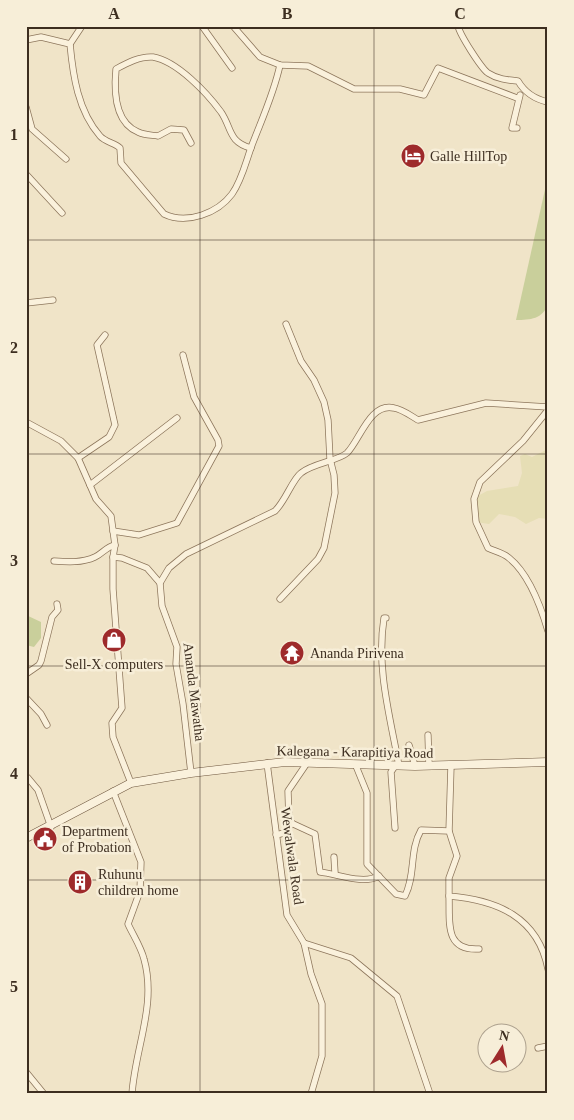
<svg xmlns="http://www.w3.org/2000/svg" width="574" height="1120" viewBox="0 0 574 1120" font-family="'Times New Roman',serif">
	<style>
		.farmland { fill: #e6deb5 }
		.green { fill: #c9cf9b }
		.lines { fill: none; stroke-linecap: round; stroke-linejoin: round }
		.minor-casing { stroke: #8d765c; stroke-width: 7 }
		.secondary-casing { stroke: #6f573f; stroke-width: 9 }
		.minor { stroke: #faf1dc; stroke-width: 5.5 }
		.secondary { stroke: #faf1dc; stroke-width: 8 }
		.grid { fill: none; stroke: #3d2e20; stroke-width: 1; stroke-opacity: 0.55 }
		.labels { text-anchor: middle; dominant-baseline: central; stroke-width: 5; stroke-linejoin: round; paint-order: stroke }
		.poi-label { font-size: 14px; fill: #3d2e20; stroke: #f7eed8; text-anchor: start }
		.street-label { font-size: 14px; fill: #3d2e20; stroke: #f7eed8 }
		.neatline { fill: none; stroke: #3d2e20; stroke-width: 2 }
		.grid-label { font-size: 16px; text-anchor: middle; font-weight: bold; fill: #3d2e20 }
	</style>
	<rect width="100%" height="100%" fill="#f0e4c8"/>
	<path class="farmland" d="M 548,449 L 548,519 L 539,518 L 526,524 L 515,517 L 499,514 L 489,524 L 476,522 L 476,497 L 487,491 L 518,486 L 522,473 L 520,456 L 525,454 L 532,457 Z"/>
	<g class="green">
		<path d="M 548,176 L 548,304 C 543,319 530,320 516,320 Z"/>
		<path d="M 26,615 L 41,622 L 41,638 L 34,647 L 26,645 Z"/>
	</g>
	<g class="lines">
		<defs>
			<g id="minor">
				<path d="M 202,26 L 232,68"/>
				<path d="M 233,26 L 260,57 L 280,65 L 308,66 L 354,89 L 400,89 L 424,95 L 438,68 L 517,98"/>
				<path d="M 458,26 C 460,35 481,68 488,73 C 497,79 507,80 518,81 C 525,93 534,99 548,102"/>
				<path d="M 26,40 L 41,37 L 70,44 C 73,76 78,111 100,136 C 105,142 115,143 120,148 L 121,163 L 164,214 C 187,225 218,213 232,194 C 242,180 246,161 252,145 C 262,119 274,93 280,65"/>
				<path d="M 70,44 L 82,26"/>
				<path d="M 26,107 L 32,129 L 66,159"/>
				<path d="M 517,128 L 512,128 L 520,95"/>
				<path d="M 191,143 L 184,130 L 171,129 L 158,136 C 151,135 144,135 138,132 C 114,122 114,90 116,69 C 127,63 140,56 153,57 C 177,61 207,93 221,112 C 232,128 228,142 251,148"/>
				<path d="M 26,174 L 62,213"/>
				<path d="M 26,303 L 53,300"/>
				<path d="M 548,410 L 523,441 L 480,482 L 474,499 L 476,522 L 488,548 C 494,551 504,553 509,558 C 529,574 541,607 548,631"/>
				<path d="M 26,422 L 61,441 L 78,458 L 96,499 L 111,516 L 115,545 L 113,557 L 113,589 L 122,708 L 112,723 L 113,737 L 131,783"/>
				<path d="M 78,458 L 109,437 L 115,425 L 97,345 L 105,335"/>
				<path d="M 90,485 L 177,418"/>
				<path d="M 113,531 L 139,535 L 177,523 L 219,446 L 218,440 L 194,397 L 183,355"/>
				<path d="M 113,557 L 122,558 L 147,568 L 160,583 L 162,606 L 177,647 L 176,664 L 183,704 L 191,773"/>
				<path d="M 54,561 C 67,562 82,563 95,557 C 102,554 106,547 115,545"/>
				<path d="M 160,583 L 169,568 L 186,554 L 275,511 C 286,500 292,480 301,473 C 313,463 338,461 347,453 C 360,440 370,402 394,408 C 402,409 411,416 418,420 L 486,403 L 548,407"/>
				<path d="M 280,599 L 318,559 L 324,548 L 335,493 L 334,475 L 330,459 L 328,420 L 324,402 L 314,380 L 301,361 L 286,324"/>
				<path d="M 386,618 L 384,618 C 376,668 390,716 399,766"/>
				<path d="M 26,674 L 39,665 L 41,661 L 52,617 L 58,610 L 57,604"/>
				<path d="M 26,698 L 41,714 L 47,725"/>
				<path d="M 428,735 L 429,766"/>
				<path d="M 409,745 L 415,766"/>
				<path d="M 267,763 L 287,915 L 304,943 L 311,974 L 322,1004 L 322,1056 L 311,1094"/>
				<path d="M 307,763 L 288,791 L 289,822 L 315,834 L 320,872 C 338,874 363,885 379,876"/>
				<path d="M 356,766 L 367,793 L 367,864 L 396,894 L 405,896 C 416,874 409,851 421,830 L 449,831 L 457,856 L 449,878 L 449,896 C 497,900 538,917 548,969"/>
				<path d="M 395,766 L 391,772 L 395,828"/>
				<path d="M 28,778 L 38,790 L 51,827"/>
				<path d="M 113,791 L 141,862 L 140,891 L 128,924 C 133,935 141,947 144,959 C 157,1005 135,1048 132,1094"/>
				<path d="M 449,831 L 451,766"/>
				<path d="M 276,835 L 284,833 L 292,823"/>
				<path d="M 334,857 L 335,873"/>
				<path d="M 449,896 C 450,922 444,951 479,949"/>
				<path d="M 304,943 L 351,958 L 397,996 L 430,1094"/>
				<path d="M 538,1048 L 548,1046"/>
				<path d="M 26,1072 L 44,1094"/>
			</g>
			<path id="secondary" d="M 26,838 L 131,783 L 191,773 L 285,762 L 415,766 L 548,762"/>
		</defs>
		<use href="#minor" class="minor-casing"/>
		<use href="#secondary" class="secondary-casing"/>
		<use href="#minor" class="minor"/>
		<use href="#secondary" class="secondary"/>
	</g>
	<path class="grid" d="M 200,26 L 200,1094M 374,26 L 374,1094M 26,240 L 548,240M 26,454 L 548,454M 26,666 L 548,666M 26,880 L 548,880"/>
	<defs>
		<symbol id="hotel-disc" viewBox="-11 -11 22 22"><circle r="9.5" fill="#9e2a2b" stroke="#f7eed8"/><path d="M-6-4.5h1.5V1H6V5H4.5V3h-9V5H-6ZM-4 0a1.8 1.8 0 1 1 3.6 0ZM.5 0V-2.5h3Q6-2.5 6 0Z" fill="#fff"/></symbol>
		<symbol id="shop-disc" viewBox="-11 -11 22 22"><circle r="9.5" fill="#9e2a2b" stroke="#f7eed8"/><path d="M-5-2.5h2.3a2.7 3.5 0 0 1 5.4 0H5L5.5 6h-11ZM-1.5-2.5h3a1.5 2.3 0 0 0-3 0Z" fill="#fff"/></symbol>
		<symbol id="temple-disc" viewBox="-11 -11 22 22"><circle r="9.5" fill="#9e2a2b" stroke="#f7eed8"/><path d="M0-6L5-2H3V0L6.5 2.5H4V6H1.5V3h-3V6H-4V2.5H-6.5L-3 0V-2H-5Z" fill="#fff"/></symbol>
		<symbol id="civic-disc" viewBox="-11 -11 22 22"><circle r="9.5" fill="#9e2a2b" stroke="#f7eed8"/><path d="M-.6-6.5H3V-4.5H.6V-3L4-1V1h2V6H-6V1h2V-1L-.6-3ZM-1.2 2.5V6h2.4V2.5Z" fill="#fff"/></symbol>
		<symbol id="building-disc" viewBox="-11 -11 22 22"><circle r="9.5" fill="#9e2a2b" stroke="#f7eed8"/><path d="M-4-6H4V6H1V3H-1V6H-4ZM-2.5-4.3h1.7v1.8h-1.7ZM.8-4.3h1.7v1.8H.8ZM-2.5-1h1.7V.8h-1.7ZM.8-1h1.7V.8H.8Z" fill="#fff"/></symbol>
	</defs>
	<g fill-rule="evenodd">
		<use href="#hotel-disc" x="399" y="142" width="28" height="28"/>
		<use href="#shop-disc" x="100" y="626" width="28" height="28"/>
		<use href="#temple-disc" x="278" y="639" width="28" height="28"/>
		<use href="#civic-disc" x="31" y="825" width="28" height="28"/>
		<use href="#building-disc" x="66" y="868" width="28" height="28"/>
	</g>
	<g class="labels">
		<g class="poi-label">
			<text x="430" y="156">Galle HillTop</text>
			<text x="310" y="653">Ananda Pirivena</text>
			<text x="114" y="664" text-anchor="middle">Sell-X computers</text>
			<text x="62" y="831">Department<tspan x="62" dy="16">of Probation</tspan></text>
			<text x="98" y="874">Ruhunu<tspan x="98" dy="16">children home</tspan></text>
		</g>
		<g class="street-label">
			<text transform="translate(194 692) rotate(83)">Ananda Mawatha</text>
			<text transform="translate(355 752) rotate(1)">Kalegana - Karapitiya Road</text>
			<text transform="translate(292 856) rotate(82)">Wewalwala Road</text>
		</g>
	</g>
	<rect width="574" height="1120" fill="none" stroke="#f7eed8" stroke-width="55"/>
	<g transform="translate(502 1048) rotate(11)"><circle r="24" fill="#f7eed8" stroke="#ada18e"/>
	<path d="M0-4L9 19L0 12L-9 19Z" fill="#9e2a2b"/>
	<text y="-8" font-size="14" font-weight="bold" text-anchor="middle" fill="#3d2e20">N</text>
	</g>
	<rect x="28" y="28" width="518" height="1064" class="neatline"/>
	<g class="grid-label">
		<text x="114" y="19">A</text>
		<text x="287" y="19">B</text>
		<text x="460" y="19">C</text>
		<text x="14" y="140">1</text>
		<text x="14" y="353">2</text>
		<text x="14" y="566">3</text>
		<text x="14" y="779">4</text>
		<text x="14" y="992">5</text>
	</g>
</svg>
